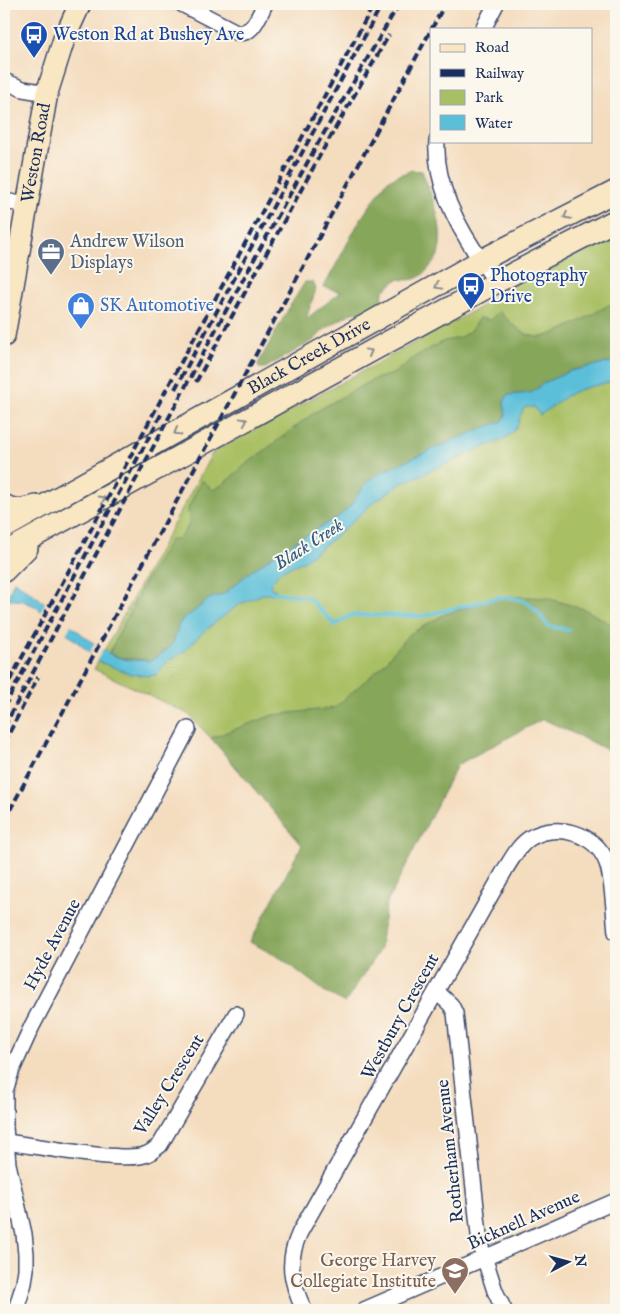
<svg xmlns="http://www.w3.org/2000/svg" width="620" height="1314" viewBox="0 0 620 1314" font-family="'IM FELL English',serif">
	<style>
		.green { fill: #a9bf64; stroke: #627761 }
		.forest { fill: #86a65a; stroke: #506a5c }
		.water { fill: #5bbfd9; stroke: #3b779c }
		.pier { fill: #f4dcbe }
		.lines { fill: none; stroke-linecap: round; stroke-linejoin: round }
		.stream { stroke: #5bbfd9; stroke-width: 4 }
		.street-casing { stroke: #3c496c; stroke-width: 18 }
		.secondary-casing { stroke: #3c496c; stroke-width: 24 }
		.street { stroke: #fff; stroke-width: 15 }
		.secondary { stroke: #f9e7c3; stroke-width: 21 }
		.rail { stroke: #1b2f5e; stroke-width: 4; stroke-dasharray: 8 4; stroke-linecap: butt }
		.oneway { stroke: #8a8b90 }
		.labels { text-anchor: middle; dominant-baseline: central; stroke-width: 4; stroke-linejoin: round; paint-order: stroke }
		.transit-label { font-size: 18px; fill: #164399; stroke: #fbf7ec; text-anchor: start }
		.street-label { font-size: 18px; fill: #1b2f5e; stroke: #fbf7ec }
		.service-label { font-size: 18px; fill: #4e5e75; stroke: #fbf7ec; text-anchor: start }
		.shop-label { font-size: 18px; fill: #366cbe; stroke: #fbf7ec; text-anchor: start }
		.education-label { font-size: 18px; fill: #785e54; stroke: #fbf7ec; text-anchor: end }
		.water-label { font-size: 19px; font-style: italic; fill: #2e5a83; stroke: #fbf7ec }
	</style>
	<rect width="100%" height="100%" fill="#fbf7ec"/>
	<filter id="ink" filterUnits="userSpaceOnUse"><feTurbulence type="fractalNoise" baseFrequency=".02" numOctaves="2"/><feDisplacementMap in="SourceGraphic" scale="10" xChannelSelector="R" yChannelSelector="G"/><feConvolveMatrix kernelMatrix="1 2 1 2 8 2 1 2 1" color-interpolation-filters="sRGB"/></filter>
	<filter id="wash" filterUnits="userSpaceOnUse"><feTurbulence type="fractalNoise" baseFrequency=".0096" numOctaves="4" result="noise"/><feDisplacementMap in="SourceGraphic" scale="20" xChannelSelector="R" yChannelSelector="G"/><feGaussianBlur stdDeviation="1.12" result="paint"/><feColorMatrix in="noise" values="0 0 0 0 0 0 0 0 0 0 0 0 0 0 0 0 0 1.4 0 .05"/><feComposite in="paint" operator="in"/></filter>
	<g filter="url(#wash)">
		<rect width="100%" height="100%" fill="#f4dcbe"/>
		<path class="green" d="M 616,229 L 616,724 L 571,690 L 302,845 L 211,738 L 188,714 L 94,669 L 213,452 L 477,309 L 532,273 Z"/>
		<g class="forest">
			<path d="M 412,170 L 422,171 C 432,197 446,227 438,255 C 436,260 432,264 429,268 C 419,280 412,281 398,279 L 383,291 L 382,301 L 364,312 L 351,313 L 325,329 L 314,340 L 265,368 L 259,368 L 258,364 L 290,306 L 305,282 L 313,282 L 316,289 L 306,319 L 341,292 L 324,287 L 360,220 L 388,180 Z"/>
			<path d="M 616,301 L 616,361 L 570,371 L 544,383 L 531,393 L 508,395 L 504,402 L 506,416 L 503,421 L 473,432 L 367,482 L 350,506 L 341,515 L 281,550 L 250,572 L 224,594 L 209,599 L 191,614 L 184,617 L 179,624 L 173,643 L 166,651 L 150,661 C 133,657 127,662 109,653 L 143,585 L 170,540 L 180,538 L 189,524 L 188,508 L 202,480 L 213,490 L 222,485 L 244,466 L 315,412 L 374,379 L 393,374 L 416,356 L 444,341 L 459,338 L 470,331 L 479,318 L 490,320 L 499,311 C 509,321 522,336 538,337 C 552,339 601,309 616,301 Z"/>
			<path d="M 506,596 L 547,598 L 584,609 L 616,627 L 616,754 L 543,719 L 457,765 L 386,905 L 380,949 L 345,1003 L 324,991 L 282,959 L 250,942 L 302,845 L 211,738 L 273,715 L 334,708 L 382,666 L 408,635 L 445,614 Z"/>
		</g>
		<path class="water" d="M 616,361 L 616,381 C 600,385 581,387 566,396 C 557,402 550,409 540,415 L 534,407 L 525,407 C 520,413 520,419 517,426 C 512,437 497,443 486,446 L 402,483 L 374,502 L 335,537 L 302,562 L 280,571 L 270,584 L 272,589 L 276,589 L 273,594 L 263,594 L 238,605 L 202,633 L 184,652 L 168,661 L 156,675 L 148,676 L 131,674 L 102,663 L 35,606 L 23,601 L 7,599 L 14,581 C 44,599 68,625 96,645 C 104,650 111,656 120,658 C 130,662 140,659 150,661 L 166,651 L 173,643 L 179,624 L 184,617 L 191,614 L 209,599 L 224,594 L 250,572 L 281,550 L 341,515 L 350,506 L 367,482 L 383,471 L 473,432 L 503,421 L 506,415 L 504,402 L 508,395 L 531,393 L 544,383 L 570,371 Z"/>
		<g class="pier">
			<path d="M 46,601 L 72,623 L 65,636 L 40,614 Z"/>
			<path d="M 96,641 L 104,647 L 96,662 L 88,656 Z"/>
		</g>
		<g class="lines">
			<path class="stream" d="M 272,592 L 308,597 L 335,625 L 351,615 L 423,616 L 499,597 C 526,597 534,605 548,626 L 569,630"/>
		</g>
	</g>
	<g filter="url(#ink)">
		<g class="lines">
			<defs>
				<g id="street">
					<path d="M 182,4 L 236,32 C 253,36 258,17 265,4"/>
					<path d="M 483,29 L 496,4"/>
					<path d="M 4,81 L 23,89 L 47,93"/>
					<path d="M 437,141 C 434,191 467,244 497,282"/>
					<path d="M 4,201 L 27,205"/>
					<path d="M 437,992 L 451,1005 L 455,1013 L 480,1244 L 495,1291 L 504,1310"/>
					<path d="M 5,1142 C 34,1145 126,1164 147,1154 C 152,1152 156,1148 160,1145 L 236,1014"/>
					<path d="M 16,1310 L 24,1283 L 26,1269 L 26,1254 L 24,1234 L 8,1164 L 5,1127 L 5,1091 L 11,1072 L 32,1026 L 188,729"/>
					<path d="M 304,1310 C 291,1282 286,1262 300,1232 L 506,868 C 513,857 519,845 530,838 C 557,822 596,833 607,863 C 613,879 614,913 616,932"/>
					<path d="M 364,1310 L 616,1201"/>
				</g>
				<g id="secondary">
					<path id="s1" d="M 4,336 L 47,93 L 64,39 L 80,4"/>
					<path d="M 4,505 C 15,512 24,509 36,506"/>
					<path id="s2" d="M 4,528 L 480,261 L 616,191"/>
					<path d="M 4,553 L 497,282 L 616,220"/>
					<path d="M 4,571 L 27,548"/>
				</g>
			</defs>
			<use href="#street" class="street-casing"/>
			<use href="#secondary" class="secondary-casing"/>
			<use href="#street" class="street"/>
			<use href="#secondary" class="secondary"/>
			<g class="rail">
				<path d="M 196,382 L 324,148 L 389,35"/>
				<path d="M 175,389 L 382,4"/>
				<path d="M 4,691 L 374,4"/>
				<path d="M 4,707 L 163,411"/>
				<path d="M 4,727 L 223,316 L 317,145 L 399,4"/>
				<path d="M 4,743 L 38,677"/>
				<path d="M 4,821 L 445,4"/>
			</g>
		</g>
		<defs><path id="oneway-chevron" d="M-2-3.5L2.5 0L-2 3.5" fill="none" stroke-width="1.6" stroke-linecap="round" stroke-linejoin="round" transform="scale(1.25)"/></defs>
		<g class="oneway">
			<use href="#oneway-chevron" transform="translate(567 216) rotate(152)"/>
			<use href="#oneway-chevron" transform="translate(438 286) rotate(151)"/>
			<use href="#oneway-chevron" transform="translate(369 352) rotate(-29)"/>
			<use href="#oneway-chevron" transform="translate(244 421) rotate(-29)"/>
			<use href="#oneway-chevron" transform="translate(177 432) rotate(151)"/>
			<use href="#oneway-chevron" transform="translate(102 499) rotate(-29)"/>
		</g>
	</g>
	<defs>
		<symbol id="bus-pin" viewBox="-11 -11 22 30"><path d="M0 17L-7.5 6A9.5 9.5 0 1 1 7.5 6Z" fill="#1a4fb4" stroke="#fbf7ec"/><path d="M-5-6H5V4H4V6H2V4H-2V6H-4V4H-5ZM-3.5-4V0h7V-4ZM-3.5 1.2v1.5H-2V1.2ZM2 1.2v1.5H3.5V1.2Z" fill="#fff"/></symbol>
		<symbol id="office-pin" viewBox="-11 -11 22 30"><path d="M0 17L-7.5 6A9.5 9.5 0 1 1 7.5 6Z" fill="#5c6f8a" stroke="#fbf7ec"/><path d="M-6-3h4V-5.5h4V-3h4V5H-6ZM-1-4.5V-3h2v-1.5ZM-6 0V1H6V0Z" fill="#fff"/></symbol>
		<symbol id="shop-pin" viewBox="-11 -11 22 30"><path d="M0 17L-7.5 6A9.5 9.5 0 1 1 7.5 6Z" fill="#3f7fe0" stroke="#fbf7ec"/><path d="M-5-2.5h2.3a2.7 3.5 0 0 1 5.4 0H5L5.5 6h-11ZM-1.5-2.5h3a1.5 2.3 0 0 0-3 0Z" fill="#fff"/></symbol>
		<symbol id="school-pin" viewBox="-11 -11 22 30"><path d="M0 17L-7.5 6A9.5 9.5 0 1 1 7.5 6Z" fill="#8d6e63" stroke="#fbf7ec"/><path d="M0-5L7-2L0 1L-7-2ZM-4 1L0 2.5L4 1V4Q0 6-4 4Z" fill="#fff"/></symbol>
	</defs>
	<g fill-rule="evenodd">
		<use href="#bus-pin" x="18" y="19" width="32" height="43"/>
		<use href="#office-pin" x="35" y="236" width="32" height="43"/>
		<use href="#bus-pin" x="455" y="270" width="32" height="43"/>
		<use href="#shop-pin" x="65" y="290" width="32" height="43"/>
		<use href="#school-pin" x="439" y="1255" width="32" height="43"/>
	</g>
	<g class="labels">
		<g class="transit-label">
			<text x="53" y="35">Weston Rd at Bushey Ave</text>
			<text x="490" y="276">Photography<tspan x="490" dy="21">Drive</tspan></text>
		</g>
		<g class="street-label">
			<text stroke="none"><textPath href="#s1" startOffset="186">Weston Road</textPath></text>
			<text stroke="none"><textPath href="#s2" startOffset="350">Black Creek Drive</textPath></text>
			<text transform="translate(53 945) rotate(-62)">Hyde Avenue</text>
			<text transform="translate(401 1017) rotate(-61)">Westbury Crescent</text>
			<text transform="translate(170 1085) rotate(-58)">Valley Crescent</text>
			<text transform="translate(451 1151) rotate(-96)">Rotherham Avenue</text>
			<text transform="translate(524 1221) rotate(-24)">Bicknell Avenue</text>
		</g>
		<g class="service-label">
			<text x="70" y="242">Andrew Wilson<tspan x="70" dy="21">Displays</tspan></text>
		</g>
		<g class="shop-label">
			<text x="100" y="306">SK Automotive</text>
		</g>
		<g class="education-label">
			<text x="436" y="1261">George Harvey<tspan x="436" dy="21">Collegiate Institute</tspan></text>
		</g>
		<g class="water-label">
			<text transform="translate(309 545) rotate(-33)">Black Creek</text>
		</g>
	</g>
	<rect width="620" height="1314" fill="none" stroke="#fbf7ec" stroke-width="20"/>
	<rect x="430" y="28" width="162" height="115" fill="#fbf7ec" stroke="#a1a7b3"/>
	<rect x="440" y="44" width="25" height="8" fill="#f9e7c3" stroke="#a1a7b3"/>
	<text x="475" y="52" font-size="15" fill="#1b2f5e">Road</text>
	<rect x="440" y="69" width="25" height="8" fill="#1b2f5e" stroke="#a1a7b3"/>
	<text x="475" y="78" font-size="15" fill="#1b2f5e">Railway</text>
	<rect x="440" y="90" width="25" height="15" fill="#a9bf64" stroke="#a1a7b3"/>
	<text x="475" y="102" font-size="15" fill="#1b2f5e">Park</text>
	<rect x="440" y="115" width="25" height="15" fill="#5bbfd9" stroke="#a1a7b3"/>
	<text x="475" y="128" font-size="15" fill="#1b2f5e">Water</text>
	<g transform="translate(568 1262) rotate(84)" stroke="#fbf7ec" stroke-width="4" paint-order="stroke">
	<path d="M0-4L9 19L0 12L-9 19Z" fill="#1b2f5e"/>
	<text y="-8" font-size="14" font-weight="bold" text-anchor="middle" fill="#1b2f5e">N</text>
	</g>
</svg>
